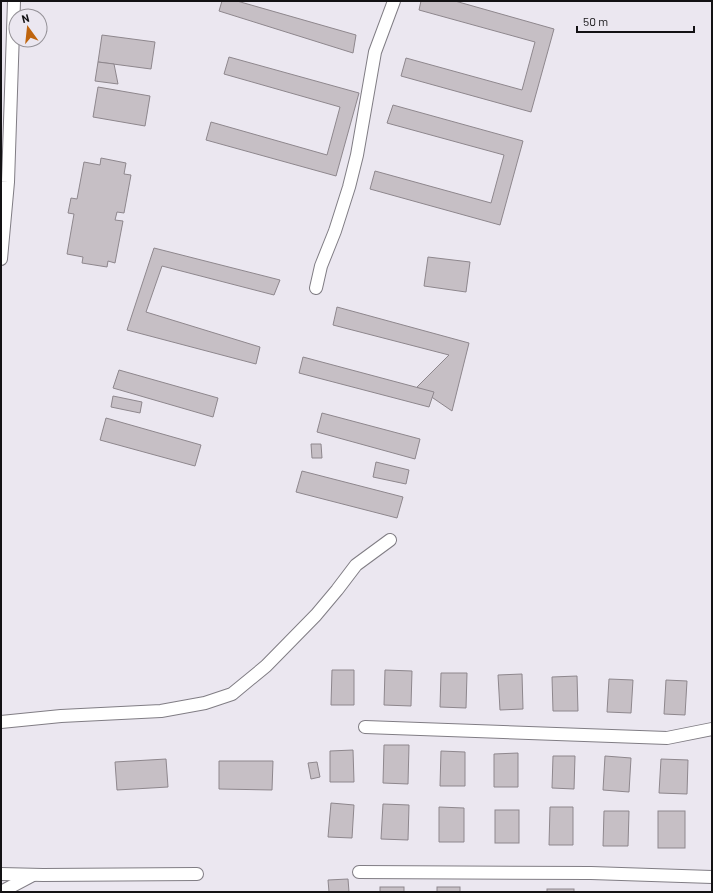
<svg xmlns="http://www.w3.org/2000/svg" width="713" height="893" viewBox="0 0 713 893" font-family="Barlow,sans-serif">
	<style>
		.building { fill: #c6bfc5; stroke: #8e878d }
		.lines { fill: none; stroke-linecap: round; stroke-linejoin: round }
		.street-casing { stroke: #807d84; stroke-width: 14 }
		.street { stroke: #fff; stroke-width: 12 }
	</style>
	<rect width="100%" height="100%" fill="#ebe7f0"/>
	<g class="building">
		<path d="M 222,1 L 237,1 L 356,35 L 353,53 L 219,11 Z"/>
		<path d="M 421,1 L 455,1 L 554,29 L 531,112 L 401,76 L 406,58 L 522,90 L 535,42 L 419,10 Z"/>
		<path d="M 102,35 L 155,42 L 151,69 L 98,62 Z"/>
		<path d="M 229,57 L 359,93 L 336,176 L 206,140 L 211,122 L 327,155 L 340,107 L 224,74 Z"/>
		<path d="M 98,62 L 114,64 L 118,84 L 95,81 Z"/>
		<path d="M 98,87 L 150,96 L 145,126 L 93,117 Z"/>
		<path d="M 393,105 L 523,141 L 500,225 L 370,189 L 375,171 L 491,203 L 504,155 L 387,123 Z"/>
		<path d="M 101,158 L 126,163 L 124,174 L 131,175 L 124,213 L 117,212 L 115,220 L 123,221 L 115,263 L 108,261 L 107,267 L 82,263 L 83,257 L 67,254 L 74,214 L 68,213 L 71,198 L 77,199 L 84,162 L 100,165 Z"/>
		<path d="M 154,248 L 280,280 L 274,295 L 162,266 L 146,312 L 260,347 L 256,364 L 127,330 Z"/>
		<path d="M 428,257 L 470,262 L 466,292 L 424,286 Z"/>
		<path d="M 337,307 L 469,343 L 452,411 L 417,387 L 449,355 L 333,325 Z"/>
		<path d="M 303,357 L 434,392 L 429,407 L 299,373 Z"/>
		<path d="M 119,370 L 218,398 L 213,417 L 113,388 Z"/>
		<path d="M 113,396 L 142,402 L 140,413 L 111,407 Z"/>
		<path d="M 322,413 L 420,439 L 415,459 L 317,432 Z"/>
		<path d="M 106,418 L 201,445 L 195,466 L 100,440 Z"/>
		<path d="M 311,444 L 321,444 L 322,458 L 312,458 Z"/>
		<path d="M 376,462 L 409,470 L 406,484 L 373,477 Z"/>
		<path d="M 302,471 L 403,497 L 397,518 L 296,492 Z"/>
		<path d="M 332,670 L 354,670 L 354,705 L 331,705 Z"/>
		<path d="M 385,670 L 412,671 L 411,706 L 384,705 Z"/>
		<path d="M 441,673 L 467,673 L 466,708 L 440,707 Z"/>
		<path d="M 522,674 L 523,709 L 500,710 L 498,675 Z"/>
		<path d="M 577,676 L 578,711 L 553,711 L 552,677 Z"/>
		<path d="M 609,679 L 633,680 L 631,713 L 607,712 Z"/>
		<path d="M 666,680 L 687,681 L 685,715 L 664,714 Z"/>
		<path d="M 384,745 L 409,745 L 408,784 L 383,783 Z"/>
		<path d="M 353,750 L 354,782 L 330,782 L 330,751 Z"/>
		<path d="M 441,751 L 465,752 L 465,786 L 440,786 Z"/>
		<path d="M 518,753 L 518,787 L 494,787 L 494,754 Z"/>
		<path d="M 553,756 L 575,756 L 574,789 L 552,788 Z"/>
		<path d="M 605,756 L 631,758 L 629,792 L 603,790 Z"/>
		<path d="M 166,759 L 168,787 L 117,790 L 115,762 Z"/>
		<path d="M 661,759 L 688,760 L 687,794 L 659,793 Z"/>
		<path d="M 219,761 L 273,761 L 272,790 L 219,789 Z"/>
		<path d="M 317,762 L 320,777 L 311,779 L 308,763 Z"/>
		<path d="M 331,803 L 354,805 L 352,838 L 328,837 Z"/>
		<path d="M 383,804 L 409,805 L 408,840 L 381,839 Z"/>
		<path d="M 439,807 L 464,808 L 464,842 L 439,842 Z"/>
		<path d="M 550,807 L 573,807 L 573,845 L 549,845 Z"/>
		<rect x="495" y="810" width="24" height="33"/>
		<path d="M 604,811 L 629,811 L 628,846 L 603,846 Z"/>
		<rect x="658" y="811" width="27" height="37"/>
		<path d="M 348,879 L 349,892 L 329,892 L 328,880 Z"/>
		<rect x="380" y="887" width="24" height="5"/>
		<rect x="437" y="887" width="23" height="5"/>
		<rect x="547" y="889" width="27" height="3"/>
	</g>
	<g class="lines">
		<defs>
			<g id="street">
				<path d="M 1,259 L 8,182 L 14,1"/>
				<path d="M 316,288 L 321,266 L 335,231 L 349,187 L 357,155 L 375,52 L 394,1"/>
				<path d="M 1,722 L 61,716 L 161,711 L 205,703 L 232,694 L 266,666 L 316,615 L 337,590 L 356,565 L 390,540"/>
				<path d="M 365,727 L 667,738 L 712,729"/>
				<path d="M 359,872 L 591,873 L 712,877"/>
				<path d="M 1,874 L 43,875 L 197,874"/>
				<path d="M 1,892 L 33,875"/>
			</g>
		</defs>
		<use href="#street" class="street-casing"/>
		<use href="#street" class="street"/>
	</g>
	<rect width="713" height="893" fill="none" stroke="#131214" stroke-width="4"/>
	<g transform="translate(28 28) rotate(345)"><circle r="19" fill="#ebe7f0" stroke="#959298"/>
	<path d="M0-3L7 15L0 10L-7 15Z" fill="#bf640d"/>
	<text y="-6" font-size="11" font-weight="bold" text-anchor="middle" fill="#131214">N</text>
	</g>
	<path d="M577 26v6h117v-6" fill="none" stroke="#131214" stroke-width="2"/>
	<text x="583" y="26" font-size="12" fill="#131214" stroke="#ebe7f0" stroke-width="3" paint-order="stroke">50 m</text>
</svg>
